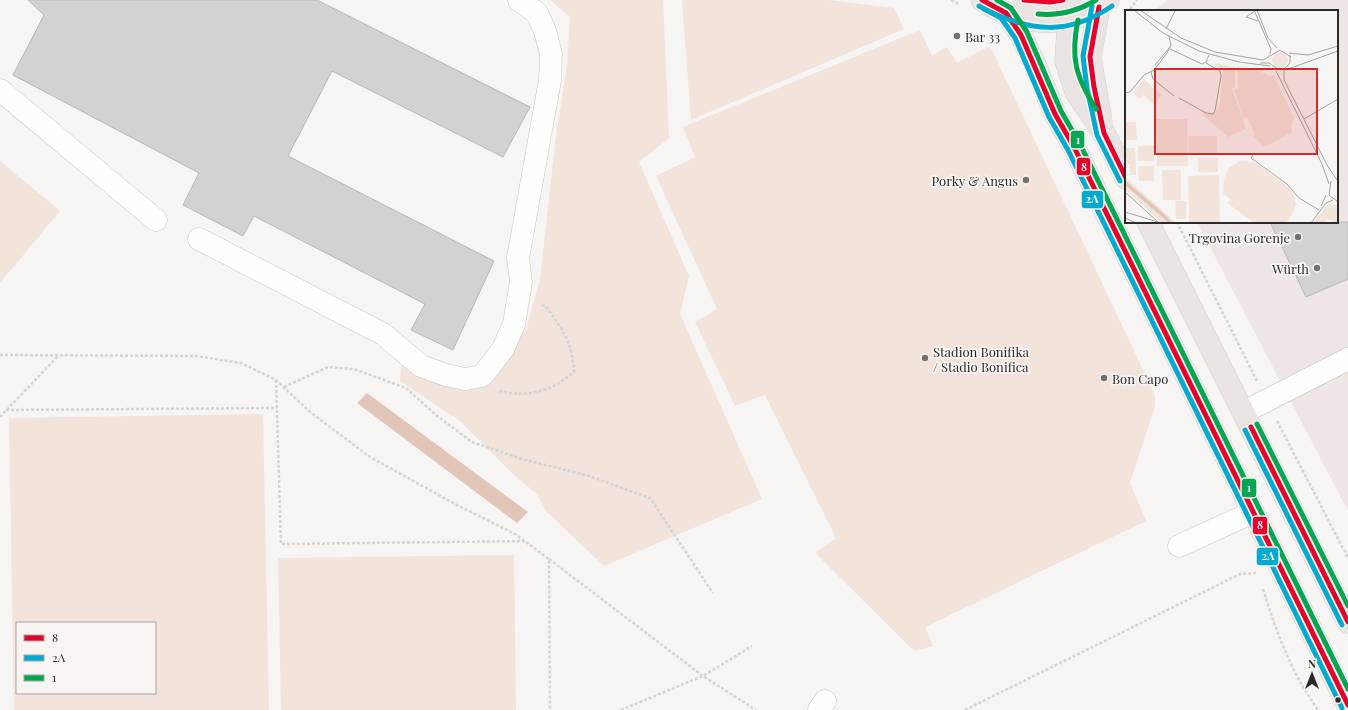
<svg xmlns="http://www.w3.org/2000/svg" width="1348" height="710" viewBox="0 0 1348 710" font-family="'Playfair Display',serif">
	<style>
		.built { fill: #eee6e2 }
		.green { fill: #f2e3db; fill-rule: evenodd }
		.water { fill: #e1c6b8 }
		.building { fill: #d3d2d0; stroke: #b9b7b6 }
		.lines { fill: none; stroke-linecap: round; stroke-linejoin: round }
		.minor-casing { stroke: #c6c4c3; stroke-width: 23 }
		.major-casing { stroke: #d2d0d0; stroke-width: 23 }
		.path { stroke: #d4d4d4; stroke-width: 2.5; stroke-dasharray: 3 2; stroke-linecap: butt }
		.minor { stroke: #fefefd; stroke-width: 22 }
		.major { stroke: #e9e4e1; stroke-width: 22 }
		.bus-1-casing { stroke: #f8f4f2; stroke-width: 8 }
		.bus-2-casing { stroke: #f8f4f2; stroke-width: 8 }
		.bus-3-casing { stroke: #f8f4f2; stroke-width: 8 }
		.bus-1 { stroke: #e4002b; stroke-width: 5 }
		.bus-2 { stroke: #00a9ce; stroke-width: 5 }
		.bus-3 { stroke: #00a651; stroke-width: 5 }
		.poi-dot { fill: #737170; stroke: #f8f4f2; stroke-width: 1.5 }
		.bus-dot { fill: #2c2a29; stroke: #f8f4f2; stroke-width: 1.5 }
		.labels { text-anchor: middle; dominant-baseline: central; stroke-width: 3.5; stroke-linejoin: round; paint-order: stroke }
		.poi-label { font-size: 13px; fill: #2c2a29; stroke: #f8f4f2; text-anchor: start }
		.inset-road { fill: none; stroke: #a6a4a2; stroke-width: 1 }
		.view { fill: #d62828; fill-opacity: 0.15; stroke: #d62828; stroke-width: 2 }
		.inset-edge { fill: none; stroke: #2c2a29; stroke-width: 2 }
		.line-badge { stroke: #f8f4f2; stroke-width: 1.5 }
		.badge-label { font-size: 11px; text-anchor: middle; font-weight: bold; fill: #fff }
	</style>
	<rect width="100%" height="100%" fill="#f7f5f3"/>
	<path class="built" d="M 1168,0 L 1348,0 L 1348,511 L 1197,222 L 1337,222 L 1337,11 L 1154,11 Z"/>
	<g class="green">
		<path d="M 550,0 L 663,0 L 669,138 L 639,162 L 689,276 L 680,314 L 762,499 L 604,566 L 546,511 L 537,494 L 515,476 L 460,421 L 400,381 L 403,347 L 438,366 L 469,371 L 497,362 L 526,329 L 540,280 L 555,143 L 567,64 L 570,17 Z"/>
		<path d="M 682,0 L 829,0 L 894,8 L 904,29 L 691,120 Z"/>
		<path d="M 920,30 L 932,56 L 947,47 L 957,63 L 990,46 L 1155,395 L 1155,406 L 1130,483 L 1146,521 L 925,627 L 933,646 L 914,651 L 815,553 L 836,538 L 765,395 L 735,406 L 695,322 L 717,309 L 656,176 L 695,157 L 683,127 Z"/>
		<path d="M 0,161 L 60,211 L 0,283 Z"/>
		<path d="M 263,414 L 269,710 L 14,710 L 9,418 ZM 17,623 L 155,623 L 155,693 L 17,693 Z"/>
		<path d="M 514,555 L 516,710 L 281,710 L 278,558 Z"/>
	</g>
	<path class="water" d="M 367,393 L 528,512 L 517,523 L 357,403 Z"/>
	<g class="building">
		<path d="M 28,0 L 317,0 L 530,107 L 503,157 L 332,71 L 288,156 L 494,261 L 453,350 L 411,330 L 425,304 L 254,216 L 243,236 L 183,205 L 199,173 L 13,75 L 44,15 Z"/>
		<path d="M 1270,222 L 1348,222 L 1348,279 L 1306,297 Z"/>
	</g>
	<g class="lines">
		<defs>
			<g id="minor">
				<path d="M 0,90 L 156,220"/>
				<path d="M 199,239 L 383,334 L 421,366 L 446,375 L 465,379 L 482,376 L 503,349 L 514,324 L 521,282 L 518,258 L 550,80 L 551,54 L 545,31 L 537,13 L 519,0"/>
				<path d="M 1244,412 L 1348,359"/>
				<path d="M 1179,546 L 1253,512"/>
				<path d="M 819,710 L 825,701"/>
			</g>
			<g id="major">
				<path d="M 982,0 C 1021,26 1071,31 1108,0"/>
				<path d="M 1024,0 L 1050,2 L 1063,0"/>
				<path d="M 1078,0 L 1068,30 L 1066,61 L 1076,92 L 1104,133 L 1126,178"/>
				<path d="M 1099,7 L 1090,57 L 1101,122"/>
				<path d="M 1006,13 L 1021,35 L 1035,65 L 1055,114 L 1074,147 L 1348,705"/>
				<path d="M 1148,222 L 1348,622"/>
			</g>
		</defs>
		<use href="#minor" class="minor-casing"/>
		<use href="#major" class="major-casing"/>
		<g class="path">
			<path d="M 951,0 L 959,4"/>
			<path d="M 1130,9 L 1137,0"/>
			<path d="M 1177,222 L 1257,381"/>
			<path d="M 0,355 L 196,356 L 241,363 L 276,380 L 310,412 L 370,457 L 455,504 L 515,534 L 549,559 L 550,710"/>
			<path d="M 276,380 L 281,544 L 526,541"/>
			<path d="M 284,387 L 328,367 L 354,369 L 406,388 L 436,415 L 472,442 L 522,459 L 589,476 L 650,498 L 713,593"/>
			<path d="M 499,391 C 529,398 551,391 574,372 C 572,341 563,331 546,306 L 540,305"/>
			<path d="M 6,410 L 277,408"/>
			<path d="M 0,417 L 58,356"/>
			<path d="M 1277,421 L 1348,558"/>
			<path d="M 549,559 L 703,676 L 756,710"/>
			<path d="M 1263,589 C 1277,634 1291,672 1318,710"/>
			<path d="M 621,710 L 703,676 L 752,646"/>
			<path d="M 965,710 L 1240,574 L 1258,573"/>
		</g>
		<use href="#minor" class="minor"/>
		<use href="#major" class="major"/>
		<defs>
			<g id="bus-1">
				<path d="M 982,0 L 1006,13 L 1021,35 L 1055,114 L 1074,147 L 1348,705"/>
				<path d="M 1024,0 L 1050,2 L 1063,0"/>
				<path d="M 1099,7 L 1090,57 L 1094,87 L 1104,133 L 1126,178"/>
				<path d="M 1251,427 L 1348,622"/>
			</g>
			<g id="bus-2">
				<path d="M 979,6 L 1001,18 L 1015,38 L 1049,117 L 1068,150 L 1342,708"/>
				<path d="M 1092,6 L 1083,56 L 1087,88 L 1097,135 L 1120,181"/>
				<path d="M 984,9 C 1031,32 1068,36 1112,6"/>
				<path d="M 1245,430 L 1342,625"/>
			</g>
			<g id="bus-3">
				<path d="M 997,0 L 1011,8 L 1027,32 L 1061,111 L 1080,144 L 1348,689"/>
				<path d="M 1038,14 C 1059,16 1078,11 1096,0"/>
				<path d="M 1078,20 C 1070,58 1076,77 1096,109"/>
				<path d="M 1257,424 L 1348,606"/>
			</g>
		</defs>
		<use href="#bus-1" class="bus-1-casing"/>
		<use href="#bus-2" class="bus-2-casing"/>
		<use href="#bus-3" class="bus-3-casing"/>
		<use href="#bus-1" class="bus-1"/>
		<use href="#bus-2" class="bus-2"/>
		<use href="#bus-3" class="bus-3"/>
	</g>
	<g class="poi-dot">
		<circle cx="957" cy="36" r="4"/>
		<circle cx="1026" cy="180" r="4"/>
		<circle cx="1298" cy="237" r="4"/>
		<circle cx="1317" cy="268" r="4"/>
		<circle cx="925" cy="358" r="4"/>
		<circle cx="1104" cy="378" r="4"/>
	</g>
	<circle class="bus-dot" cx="1338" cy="700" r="3.5"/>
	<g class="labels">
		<g class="poi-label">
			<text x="965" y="36">Bar 33</text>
			<text x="1018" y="180" text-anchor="end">Porky &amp; Angus</text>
			<text x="1290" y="237" text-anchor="end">Trgovina Gorenje</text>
			<text x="1309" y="268" text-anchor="end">Würth</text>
			<text x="933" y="351">Stadion Bonifika<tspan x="933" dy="15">/ Stadio Bonifica</tspan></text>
			<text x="1112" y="378">Bon Capo</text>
		</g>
	</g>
	<g transform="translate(1125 10)">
		<rect width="213" height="213" fill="#f7f5f3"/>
		<path d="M147 50a8 8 0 1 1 16 0a8 8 0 1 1-16 0ZM 92,53 L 110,58 L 110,76 L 107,79 L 121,119 L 103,127 L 78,105 L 78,101 L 90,103 L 95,93 L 98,61 L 91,56 ZM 112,57 L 137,60 L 138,63 L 127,68 L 140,63 L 145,67 L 149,65 L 169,107 L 166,117 L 167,122 L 140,137 L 128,126 L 130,124 L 122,107 L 118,108 L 109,80 L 113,78 ZM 19,69 L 37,85 L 29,94 L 18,85 L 15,89 L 8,83 ZM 31,109 L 62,109 L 63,156 L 32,156 ZM 0,112 L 11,112 L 12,130 L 0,130 ZM 63,126 L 92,126 L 92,144 L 64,145 ZM 29,135 L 29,151 L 13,151 L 13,136 ZM 0,138 L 10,138 L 11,165 L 5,165 L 5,154 L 0,154 ZM 73,148 L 93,148 L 93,162 L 73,162 ZM 115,151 L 129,152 L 165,178 L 169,185 L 171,195 L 164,210 L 157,213 L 130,213 L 102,193 L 105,189 L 98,184 L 99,169 L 104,158 ZM 13,156 L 29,156 L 29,171 L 14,171 ZM 37,160 L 56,160 L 56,190 L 38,190 ZM 94,165 L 95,212 L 64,212 L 63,166 ZM 0,167 L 39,202 L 52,213 L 48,213 L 0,170 ZM 0,175 L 44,213 L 37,213 L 0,179 ZM 50,191 L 61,191 L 61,209 L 51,209 ZM 205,194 L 213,196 L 213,213 L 202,209 L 200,213 L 188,213 L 201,196 Z" fill="#f2e3db"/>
		<path d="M 0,170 L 39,204 L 48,213 L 44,213 L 0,175 Z" fill="#e1c6b8"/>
		<path class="inset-road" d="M 9,0 L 38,23 L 74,41 L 114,52 L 145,56M 15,0 L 56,28 L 90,42 L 138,50 L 155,40 L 166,47M 129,0 L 146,39 L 145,44M 132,0 L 143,28 L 152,38M 130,1 L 121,7 L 133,11M 41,19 L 50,1M 45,39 L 77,54 L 81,52 L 84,45M 164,43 L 183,45 L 213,36M 135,53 L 144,53 L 153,59 L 159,59 L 165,53 L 165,45M 30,55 L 45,37M 159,59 L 159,70 L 202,155 L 212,170M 163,59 L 213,41M 151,61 L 197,154 L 204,174M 26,62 L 28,69 L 49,86M 0,83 L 5,82 L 19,65 L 29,60 L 42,43 L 46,35 L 44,26M 54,88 L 81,103 L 88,104 L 90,101 L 96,66 L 95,61 L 81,53M 179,109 L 213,89M 129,143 L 126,148 L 162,174 L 174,188 L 194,200M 206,171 L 204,185 L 213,192M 0,182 L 33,212M 196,196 L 201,185M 0,202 L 33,212M 0,208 L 11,213M 186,213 L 201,193 L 208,190"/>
		<path class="view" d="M 30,59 L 192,59 L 192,144 L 30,144 Z"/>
		<rect width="213" height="213" class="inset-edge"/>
	</g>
	<g class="line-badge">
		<rect x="1070" y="130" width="15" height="19" rx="4" fill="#00a651"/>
		<rect x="1076" y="157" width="15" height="19" rx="4" fill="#e4002b"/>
		<rect x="1081" y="190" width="23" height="19" rx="4" fill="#00a9ce"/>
		<rect x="1241" y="478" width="16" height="20" rx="4" fill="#00a651"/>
		<rect x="1252" y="516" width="16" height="19" rx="4" fill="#e4002b"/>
		<rect x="1256" y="547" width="23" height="19" rx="4" fill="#00a9ce"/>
	</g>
	<g class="badge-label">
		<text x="1078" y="144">1</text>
		<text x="1084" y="171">8</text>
		<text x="1092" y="203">2A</text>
		<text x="1249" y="492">1</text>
		<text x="1260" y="529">8</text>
		<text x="1268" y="560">2A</text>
	</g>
	<rect x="16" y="622" width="140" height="72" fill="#f8f4f2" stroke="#a6a3a2"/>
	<rect x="24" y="635" width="20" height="6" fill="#e4002b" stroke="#a6a3a2"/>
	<text x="52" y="642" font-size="12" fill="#2c2a29">8</text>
	<rect x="24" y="655" width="20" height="6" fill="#00a9ce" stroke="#a6a3a2"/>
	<text x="52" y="662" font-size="12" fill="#2c2a29">2A</text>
	<rect x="24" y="675" width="20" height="6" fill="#00a651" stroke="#a6a3a2"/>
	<text x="52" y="682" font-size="12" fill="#2c2a29">1</text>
	<g transform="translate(1312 674)" stroke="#f8f4f2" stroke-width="3" paint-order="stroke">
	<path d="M0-3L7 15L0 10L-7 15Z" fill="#2c2a29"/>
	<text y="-6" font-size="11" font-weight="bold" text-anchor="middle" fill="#2c2a29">N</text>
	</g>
</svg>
